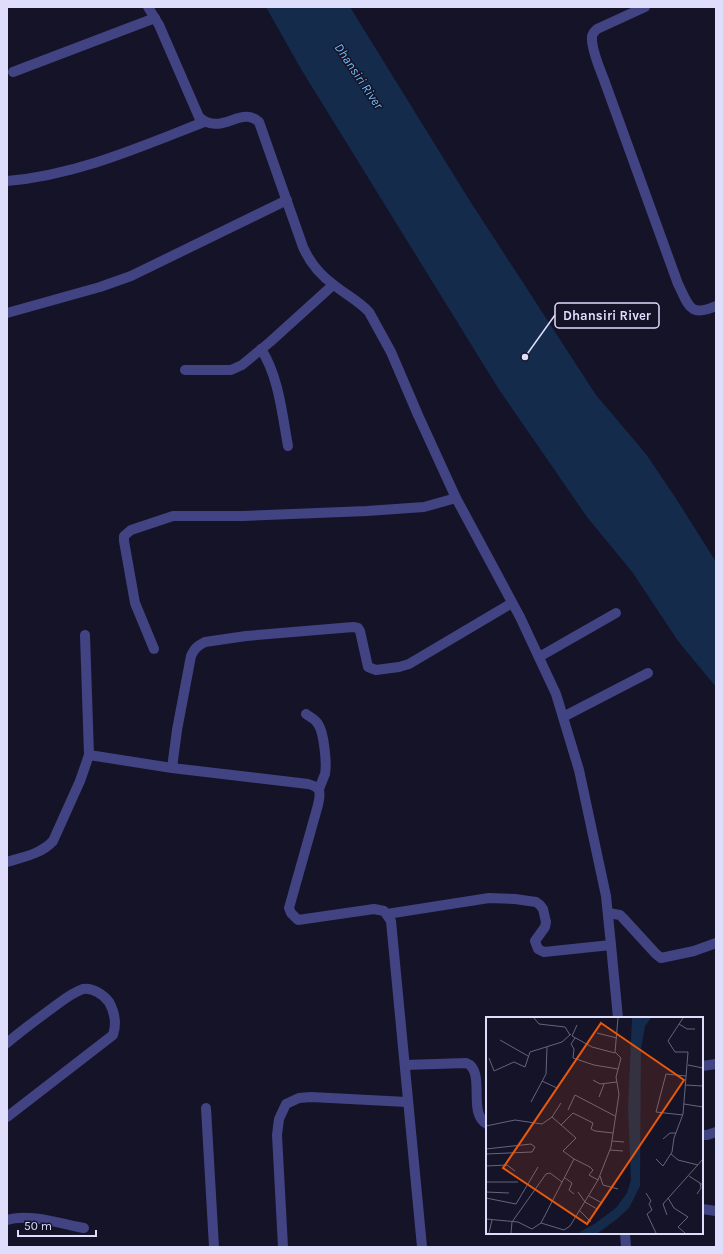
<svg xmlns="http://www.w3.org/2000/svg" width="723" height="1254" viewBox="0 0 723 1254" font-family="Karla,sans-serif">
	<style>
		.water { fill: #142b4b }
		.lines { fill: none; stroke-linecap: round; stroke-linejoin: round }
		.street { stroke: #424383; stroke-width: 10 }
		.labels { text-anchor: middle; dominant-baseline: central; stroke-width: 3; stroke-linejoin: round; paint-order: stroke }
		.water-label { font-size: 13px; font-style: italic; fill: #74bef3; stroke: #151328 }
		.inset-river { fill: none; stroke: #142b4b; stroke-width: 2 }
		.inset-road { fill: none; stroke: #66647d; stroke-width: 1 }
		.view { fill: #e8590c; fill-opacity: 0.15; stroke: #e8590c; stroke-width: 2 }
		.inset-edge { fill: none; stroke: #dfddfc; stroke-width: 2 }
		.leader { fill: none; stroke: #dfddfc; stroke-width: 1.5 }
		.callout-dot { fill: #dfddfc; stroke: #151328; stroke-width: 1.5 }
		.callout { fill: #151328; stroke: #dfddfc; stroke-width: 1.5 }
		.callout-label { font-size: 13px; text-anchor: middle; font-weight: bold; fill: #dfddfc }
	</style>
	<rect width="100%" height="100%" fill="#151328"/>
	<path class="water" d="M 266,7 L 350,7 L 468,198 L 596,395 L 646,454 L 677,500 L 716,562 L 716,687 L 678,641 L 633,573 L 587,517 L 498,388 L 301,69 Z"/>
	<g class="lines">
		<g class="street">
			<path d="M 148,7 L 159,25 L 199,117 C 221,137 241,105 259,122 L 303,247 C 310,263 320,275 334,285 C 345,294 359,301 369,312 L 391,352 L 418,415 L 456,498 L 520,617 L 556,694 L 579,770 L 606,896 L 611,945 L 618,1018"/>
			<path d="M 645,7 L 597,29 C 594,32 592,34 592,37 C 591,48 599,67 603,77 L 678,284 C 689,305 689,318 716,306"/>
			<path d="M 13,72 L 155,18"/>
			<path d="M 7,181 C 77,175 140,147 204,122"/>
			<path d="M 7,313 L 100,287 L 131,276 L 287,200"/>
			<path d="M 261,349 C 279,377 282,414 288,446"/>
			<path d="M 185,370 L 231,370 L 242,365 L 270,342 L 333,285"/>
			<path d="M 154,649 L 135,603 L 124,541 L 124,536 L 131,530 L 173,516 L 243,516 L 367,511 L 424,507 L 456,498"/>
			<path d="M 539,657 L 616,613"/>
			<path d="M 306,714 C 310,717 316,720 318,724 C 324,732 327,764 325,774 C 323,779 321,784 319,789"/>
			<path d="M 563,717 L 648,673"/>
			<path d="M 89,755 L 172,768 L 308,784 C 321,787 321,792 318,805 L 289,908 L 291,913 L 298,920 L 374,909 L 384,911 L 391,921 C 402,1030 411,1138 422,1247"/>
			<path d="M 172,768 L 177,730 L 191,656 C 194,649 197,646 205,642 L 246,636 L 353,627 L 358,628 L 360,631 L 368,667 L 376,670 L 399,667 L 409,664 L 512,603"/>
			<path d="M 7,862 C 23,857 41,854 53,841 L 80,781 L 89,755 L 85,635"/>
			<path d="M 608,913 L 620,915 L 623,918 L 656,954 L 661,958 L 694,951 L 716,943"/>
			<path d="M 387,914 L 489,898 L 515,899 L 536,902 L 540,905 L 543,909 L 546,922 L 545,927 L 535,941 L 538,949 L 544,952 L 611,945"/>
			<path d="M 7,1043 C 21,1031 36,1020 51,1009 C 61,1002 71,993 83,989 C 92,987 104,995 109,1002 C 115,1013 117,1023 113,1035 L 7,1117"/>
			<path d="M 405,1065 L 466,1063 L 470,1065 C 484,1078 468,1114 487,1124"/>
			<path d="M 702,1066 L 716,1064"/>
			<path d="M 206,1108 L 214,1247"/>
			<path d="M 702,1135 L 707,1135 L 716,1132"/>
			<path d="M 702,1209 L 716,1211"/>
			<path d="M 7,1220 C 28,1213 62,1224 84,1228"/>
			<path d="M 625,1233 L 626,1247"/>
			<path d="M 283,1247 L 277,1135 L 279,1119 L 286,1104 L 299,1098 L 311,1097 L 407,1102"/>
		</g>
	</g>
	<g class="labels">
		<g class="water-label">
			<text transform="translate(359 76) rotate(56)">Dhansiri River</text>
		</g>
	</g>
	<g transform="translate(486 1017)">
		<rect width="217" height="217" fill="#151328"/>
		<path d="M 146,1 L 165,1 L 159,9 L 155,32 L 154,169 L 143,191 L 131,202 L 112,216 L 96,216 L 130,191 L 141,176 L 145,163 L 142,90 Z" fill="#142b4b"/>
		<path class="inset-river" d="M 94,216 L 111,207"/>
		<path class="inset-road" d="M 48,1 L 53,7 L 79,10 L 84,18M 193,7 L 201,12 L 209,12M 91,8 L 86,19 L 106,30 L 129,36M 111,16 L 131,21M 89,21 L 85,27 L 88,32 L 87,41 L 108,48 L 132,52M 14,23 L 42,39M 3,41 L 8,54 L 28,45 L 39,50 L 44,35 L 76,25 L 85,17M 202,48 L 217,51M 107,63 L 114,67 L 131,65M 56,64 L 71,71M 199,68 L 217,69M 113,80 L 118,67M 45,85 L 60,57 L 61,30M 198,87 L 217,90M 82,93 L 89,78 L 129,99M 197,98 L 170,95 L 180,57 L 200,59M 75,108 L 87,96 L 107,106 L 105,112 L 109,114 L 127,116M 0,109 L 29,103 L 56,107 L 66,100 L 75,86M 177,122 L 184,116 L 190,116M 126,124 L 138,125M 0,132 L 45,127 L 49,130 L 46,135 L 0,137M 124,133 L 137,134M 185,137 L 192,143 L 212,148M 88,142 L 104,150 L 107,153 L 103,158 L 112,163M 170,142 L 177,149 L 186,135 L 188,121 L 197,97 L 202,35 L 189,35 L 182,24 L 197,1M 0,149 L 21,148 L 29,154M 114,159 L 117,168 L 132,172M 203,159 L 217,168M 79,161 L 86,166 L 83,173 L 88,177M 0,165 L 32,165M 0,175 L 23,176M 92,175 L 99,185 L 111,192 L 116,186 L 103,179M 160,176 L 165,184 L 163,187 L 166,193 L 161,197 L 170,216M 211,177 L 215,171 L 214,166M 0,181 L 30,187 L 52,150M 182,181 L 188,191 L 202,200 L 192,210 L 199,216M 93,193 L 105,205M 181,198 L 177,187 L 217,142M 0,202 L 32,205 L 46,212 L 55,206 L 78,213 L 84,209 L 112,163 L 125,130 L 133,77 L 130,60 L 135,41 L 129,35 L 132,1M 55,206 L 88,142 L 77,134 L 90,121 L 66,100M 3,216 L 6,203M 25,216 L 26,205 L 60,157 L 64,156 L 76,165"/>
		<path class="view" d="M 115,6 L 198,63 L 101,207 L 17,151 Z"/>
		<rect width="217" height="217" class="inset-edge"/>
	</g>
	<path class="leader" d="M525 357L555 315"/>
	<circle class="callout-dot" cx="525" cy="357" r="4"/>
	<rect class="callout" x="555" y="303" width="104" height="25" rx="4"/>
	<g class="callout-label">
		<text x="607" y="320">Dhansiri River</text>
	</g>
	<rect width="723" height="1254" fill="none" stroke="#dfddfc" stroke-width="16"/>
	<path d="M18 1230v6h78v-6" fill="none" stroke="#dfddfc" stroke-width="2"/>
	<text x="24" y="1230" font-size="12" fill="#dfddfc" stroke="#151328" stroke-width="3" paint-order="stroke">50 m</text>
</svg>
